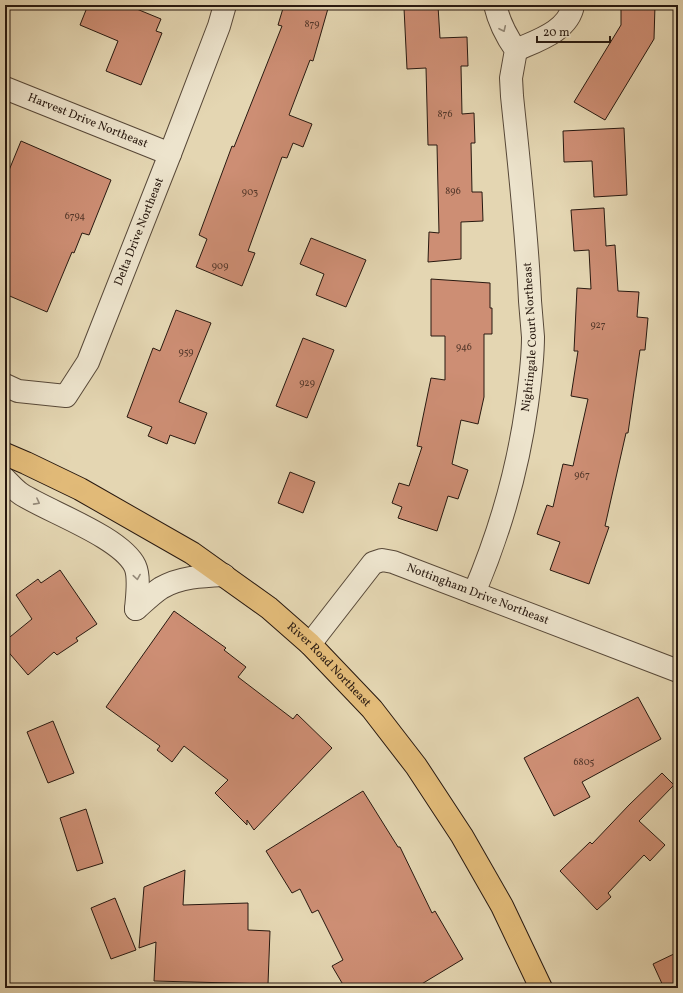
<svg xmlns="http://www.w3.org/2000/svg" width="683" height="993" viewBox="0 0 683 993" font-family="Vollkorn,serif">
	<style>
		.building { fill: #cd8e74; stroke: #281910 }
		.lines { fill: none; stroke-linecap: round; stroke-linejoin: round }
		.minor-casing { stroke: #574838; stroke-width: 24 }
		.major-casing { stroke: #281910; stroke-width: 24 }
		.minor { stroke: #ede4cd; stroke-width: 22 }
		.major { stroke: #e2bb79; stroke-width: 22 }
		.oneway { stroke: #948978 }
		.labels { text-anchor: middle; dominant-baseline: central; stroke-width: 4; stroke-linejoin: round; paint-order: stroke }
		.number-label { font-size: 10px; fill: #513629 }
		.street-label { font-size: 12px; fill: #281910; stroke: #ede4cd }
	</style>
	<rect width="100%" height="100%" fill="#e4d6b2"/>
	<filter id="stains"><feTurbulence type="fractalNoise" baseFrequency=".005" numOctaves="4"/><feColorMatrix values="0 0 0 0 .2 0 0 0 0 .09 0 0 0 0 .02 0 0 0 .5 -.17"/></filter>
	<radialGradient id="worn" r=".72"><stop offset=".6" stop-color="#630" stop-opacity="0"/><stop offset="1" stop-color="#630" stop-opacity=".3"/></radialGradient>
	<g class="building">
		<path d="M 88,5 L 127,5 L 161,19 L 156,31 L 162,33 L 141,85 L 106,71 L 118,41 L 80,25 Z"/>
		<path d="M 284,5 L 329,5 L 313,61 L 310,60 L 289,115 L 312,124 L 303,147 L 293,143 L 287,158 L 282,157 L 248,251 L 255,253 L 242,286 L 196,267 L 207,239 L 199,235 L 232,146 L 234,147 L 282,26 L 278,25 Z"/>
		<path d="M 621,5 L 655,5 L 654,39 L 605,120 L 574,102 L 621,25 Z"/>
		<path d="M 438,6 L 440,38 L 467,37 L 468,66 L 461,66 L 462,114 L 474,113 L 475,143 L 471,143 L 472,192 L 482,192 L 483,221 L 461,222 L 461,259 L 428,262 L 429,232 L 439,233 L 437,145 L 428,145 L 426,68 L 407,69 L 404,8 Z"/>
		<path d="M 624,128 L 627,195 L 594,197 L 592,161 L 564,162 L 563,131 Z"/>
		<path d="M 21,141 L 111,180 L 89,235 L 82,233 L 74,253 L 72,252 L 47,312 L 5,294 L 5,180 Z"/>
		<path d="M 604,208 L 606,246 L 615,245 L 618,291 L 639,292 L 637,317 L 648,318 L 645,350 L 640,350 L 628,433 L 626,433 L 605,526 L 609,527 L 589,584 L 550,570 L 560,542 L 537,534 L 547,505 L 553,507 L 563,464 L 573,466 L 588,399 L 571,396 L 578,351 L 574,351 L 577,288 L 591,289 L 589,250 L 574,251 L 571,210 Z"/>
		<path d="M 311,238 L 366,260 L 346,307 L 316,295 L 324,274 L 300,264 Z"/>
		<path d="M 431,279 L 490,283 L 490,308 L 492,308 L 492,334 L 484,334 L 484,397 L 478,424 L 461,420 L 452,464 L 468,470 L 458,499 L 448,496 L 437,531 L 398,518 L 402,507 L 392,503 L 399,483 L 409,486 L 422,447 L 417,446 L 431,378 L 445,380 L 445,336 L 431,336 Z"/>
		<path d="M 176,310 L 211,323 L 179,402 L 207,413 L 195,444 L 170,435 L 167,444 L 148,436 L 152,427 L 127,417 L 153,348 L 160,351 Z"/>
		<path d="M 303,338 L 334,350 L 307,418 L 276,406 Z"/>
		<path d="M 290,472 L 315,482 L 303,513 L 278,503 Z"/>
		<path d="M 60,570 L 97,624 L 76,638 L 78,641 L 57,655 L 54,652 L 28,675 L 5,648 L 5,641 L 32,619 L 16,595 L 38,579 L 41,583 Z"/>
		<path d="M 174,611 L 226,648 L 224,650 L 246,667 L 238,677 L 293,719 L 297,714 L 332,748 L 254,830 L 247,820 L 247,825 L 215,793 L 228,780 L 184,746 L 172,762 L 157,750 L 160,746 L 106,707 Z"/>
		<path d="M 638,697 L 661,739 L 582,782 L 590,797 L 554,816 L 524,758 Z"/>
		<path d="M 53,721 L 74,773 L 48,783 L 27,732 Z"/>
		<path d="M 662,773 L 674,785 L 639,821 L 665,845 L 650,861 L 644,855 L 608,893 L 611,897 L 597,910 L 560,871 L 590,842 L 592,844 L 629,805 Z"/>
		<path d="M 363,791 L 398,847 L 400,847 L 432,913 L 435,911 L 463,959 L 415,988 L 345,988 L 332,966 L 343,960 L 318,910 L 312,913 L 300,889 L 292,893 L 266,851 Z"/>
		<path d="M 86,809 L 103,863 L 77,871 L 60,818 Z"/>
		<path d="M 185,870 L 183,905 L 248,903 L 248,930 L 270,931 L 268,984 L 154,981 L 156,942 L 139,948 L 144,887 Z"/>
		<path d="M 115,898 L 136,950 L 111,959 L 91,908 Z"/>
		<path d="M 678,952 L 678,988 L 664,988 L 653,964 Z"/>
	</g>
	<g class="lines">
		<defs>
			<g id="minor">
				<path d="M 516,50 C 536,41 569,31 573,5"/>
				<path id="s1" d="M 5,88 L 170,154"/>
				<path id="s2" d="M 5,385 L 18,391 L 66,396 L 88,362 L 170,154 L 219,26 L 225,5"/>
				<path d="M 5,479 C 10,484 15,490 21,494 C 49,512 121,537 135,566 C 140,577 137,596 136,609"/>
				<path id="s3" d="M 474,593 C 500,532 518,469 527,404 C 530,382 533,359 533,337 C 532,325 531,313 530,301 C 527,232 519,164 512,96 L 511,78 L 516,50 C 506,36 499,22 495,5"/>
				<path d="M 136,609 C 144,602 152,594 161,588 C 180,577 202,576 224,575"/>
				<path id="s4" d="M 310,644 L 373,563 L 382,560 L 393,562 L 678,671"/>
			</g>
			<g id="major">
				<path id="s5" d="M 5,454 L 26,463 L 80,489 L 192,553 L 269,608 L 310,644 L 372,709 L 416,766 L 462,836 L 502,906 L 541,988"/>
			</g>
		</defs>
		<use href="#minor" class="minor-casing"/>
		<use href="#major" class="major-casing"/>
		<use href="#minor" class="minor"/>
		<use href="#major" class="major"/>
	</g>
	<defs><path id="oneway-chevron" d="M-2-3.5L2.5 0L-2 3.5" fill="none" stroke-width="1.6" stroke-linecap="round" stroke-linejoin="round"/></defs>
	<g class="oneway">
		<use href="#oneway-chevron" transform="translate(503 29) rotate(65)"/>
		<use href="#oneway-chevron" transform="translate(37 502) rotate(28)"/>
		<use href="#oneway-chevron" transform="translate(137 577) rotate(81)"/>
	</g>
	<g class="labels">
		<g class="number-label">
			<text x="312" y="24">879</text>
			<text x="445" y="114">876</text>
			<text x="453" y="191">896</text>
			<text x="250" y="192">903</text>
			<text x="75" y="216">6794</text>
			<text x="220" y="266">909</text>
			<text x="598" y="325">927</text>
			<text x="464" y="347">946</text>
			<text x="186" y="352">959</text>
			<text x="307" y="383">929</text>
			<text x="582" y="475">967</text>
			<text x="584" y="762">6805</text>
		</g>
		<g class="street-label">
			<text stroke="none"><textPath href="#s1" startOffset="89">Harvest Drive Northeast</textPath></text>
			<text stroke="none"><textPath href="#s2" startOffset="243">Delta Drive Northeast</textPath></text>
			<text stroke="none"><textPath href="#s3" startOffset="264">Nightingale Court Northeast</textPath></text>
			<text stroke="none"><textPath href="#s4" startOffset="214">Nottingham Drive Northeast</textPath></text>
			<text stroke="none"><textPath href="#s5" startOffset="389">River Road Northeast</textPath></text>
		</g>
	</g>
	<rect width="683" height="993" fill="none" stroke="#e4d6b2" stroke-width="20"/>
	<rect x="6" y="6" width="671" height="981" fill="none" stroke="#281910" stroke-width="2"/>
	<rect x="10" y="10" width="663" height="973" fill="none" stroke="#281910"/>
	<path d="M537 36v6h73v-6" fill="none" stroke="#281910" stroke-width="2"/>
	<text x="543" y="36" font-size="12" fill="#281910" stroke="#ede4cd" stroke-width="3" paint-order="stroke">20 m</text>
	<rect width="100%" height="100%" filter="url(#stains)"/>
	<rect width="100%" height="100%" fill="url(#worn)"/>
</svg>
